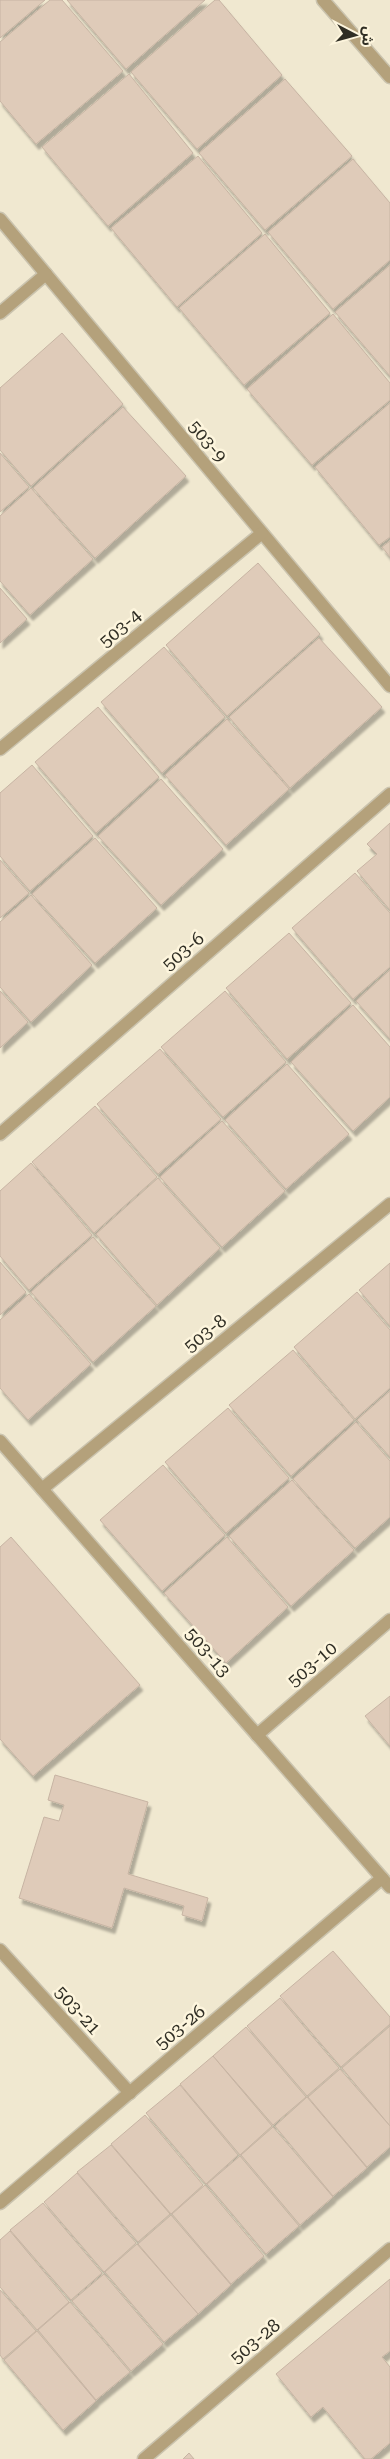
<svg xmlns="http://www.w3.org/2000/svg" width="390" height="2459" viewBox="0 0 390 2459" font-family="'Roboto Serif','Noto Sans Arabic',serif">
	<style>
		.building { fill: #dfcbb9; stroke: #c7b4a3; filter: url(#shadow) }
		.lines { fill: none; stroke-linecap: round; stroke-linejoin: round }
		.street-casing { stroke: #cac3ae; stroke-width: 15 }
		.street { stroke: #b4a17b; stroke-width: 12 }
		.labels { text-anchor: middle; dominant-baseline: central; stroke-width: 5; stroke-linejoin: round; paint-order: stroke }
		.street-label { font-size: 18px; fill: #302e24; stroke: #fdf5dd }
	</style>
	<defs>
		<filter id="shadow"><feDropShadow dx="3" dy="5.5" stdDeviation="1" flood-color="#0004"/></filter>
	</defs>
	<rect width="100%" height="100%" fill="#f0e8d0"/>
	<g class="building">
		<path d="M 0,0 L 45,0 L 0,38 Z"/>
		<path d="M 50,0 L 62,0 L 123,71 L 36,144 L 0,101 L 0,42 Z"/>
		<path d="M 67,0 L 205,0 L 126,69 Z"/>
		<path d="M 215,0 L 219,0 L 282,75 L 197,149 L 131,72 Z"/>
		<path d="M 129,74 L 193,153 L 108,226 L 42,147 Z"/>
		<path d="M 285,79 L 352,156 L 265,230 L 199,153 Z"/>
		<path d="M 198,156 L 262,233 L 177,307 L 111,228 Z"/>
		<path d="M 353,159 L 390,203 L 390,260 L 333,309 L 268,232 Z"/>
		<path d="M 265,234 L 330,313 L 244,385 L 179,308 Z"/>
		<path d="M 390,265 L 390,376 L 335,312 Z"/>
		<path d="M 333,314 L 390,383 L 390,400 L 312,465 L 247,389 Z"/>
		<path d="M 62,333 L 123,404 L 31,486 L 0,450 L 0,388 Z"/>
		<path d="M 390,403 L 390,537 L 379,545 L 315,467 Z"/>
		<path d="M 123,407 L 186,476 L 95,558 L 33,488 Z"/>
		<path d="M 0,453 L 29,487 L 0,512 Z"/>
		<path d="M 31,488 L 93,559 L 30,615 L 0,581 L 0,516 Z"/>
		<path d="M 390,541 L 390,557 L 382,547 Z"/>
		<path d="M 258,563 L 320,634 L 227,716 L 166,645 Z"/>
		<path d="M 0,588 L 27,619 L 0,643 Z"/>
		<path d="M 319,638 L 382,707 L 290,788 L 229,717 Z"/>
		<path d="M 164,647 L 225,717 L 162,773 L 101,702 Z"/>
		<path d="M 98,707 L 159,777 L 96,833 L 35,762 Z"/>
		<path d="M 227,719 L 289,789 L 226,845 L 165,775 Z"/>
		<path d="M 32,765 L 93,836 L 30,891 L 0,856 L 0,793 Z"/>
		<path d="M 161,779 L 223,849 L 161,905 L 98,836 Z"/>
		<path d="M 390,823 L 390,910 L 357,871 L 377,854 L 367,844 Z"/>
		<path d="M 95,838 L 157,908 L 95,963 L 32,894 Z"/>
		<path d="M 0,860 L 29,893 L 0,918 Z"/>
		<path d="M 355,873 L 390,913 L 390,967 L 353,999 L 292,928 Z"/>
		<path d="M 31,895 L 92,965 L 31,1022 L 0,987 L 0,922 Z"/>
		<path d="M 289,933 L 351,1003 L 287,1059 L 226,988 Z"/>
		<path d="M 390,970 L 390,1039 L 356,1001 Z"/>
		<path d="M 0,991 L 28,1022 L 0,1048 Z"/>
		<path d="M 225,991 L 286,1062 L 223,1117 L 161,1047 Z"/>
		<path d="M 353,1005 L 390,1047 L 390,1097 L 353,1131 L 291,1062 Z"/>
		<path d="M 160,1049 L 221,1119 L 158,1174 L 97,1104 Z"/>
		<path d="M 287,1064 L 349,1134 L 286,1189 L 225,1120 Z"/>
		<path d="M 95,1106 L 157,1177 L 94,1233 L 32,1162 Z"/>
		<path d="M 222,1121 L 285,1191 L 222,1247 L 160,1177 Z"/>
		<path d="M 31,1163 L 92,1235 L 29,1290 L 0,1256 L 0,1191 Z"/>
		<path d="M 158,1178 L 220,1248 L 157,1305 L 96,1234 Z"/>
		<path d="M 93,1237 L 156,1306 L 93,1362 L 31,1292 Z"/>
		<path d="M 0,1262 L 26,1292 L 0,1315 Z"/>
		<path d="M 390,1263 L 390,1326 L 359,1290 Z"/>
		<path d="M 357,1292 L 390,1330 L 390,1388 L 355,1419 L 294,1347 Z"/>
		<path d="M 29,1294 L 91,1364 L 28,1420 L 0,1388 L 0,1320 Z"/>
		<path d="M 293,1350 L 354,1420 L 291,1476 L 229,1405 Z"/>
		<path d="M 390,1391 L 390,1457 L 357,1420 Z"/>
		<path d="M 228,1408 L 289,1478 L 226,1533 L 165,1462 Z"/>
		<path d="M 356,1422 L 390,1461 L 390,1517 L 355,1548 L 293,1479 Z"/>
		<path d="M 163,1465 L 225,1535 L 162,1591 L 100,1520 Z"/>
		<path d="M 292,1480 L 354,1550 L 291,1606 L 229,1536 Z"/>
		<path d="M 11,1537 L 140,1685 L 33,1776 L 0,1739 L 0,1547 Z"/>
		<path d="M 227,1537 L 288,1607 L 226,1663 L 164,1593 Z"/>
		<path d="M 390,1696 L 390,1746 L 365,1716 Z"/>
		<path d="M 55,1775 L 148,1802 L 128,1874 L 208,1898 L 202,1921 L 182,1915 L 184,1906 L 124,1888 L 112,1928 L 19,1898 L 44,1817 L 59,1821 L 64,1805 L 48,1800 Z"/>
		<path d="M 333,1951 L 390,2017 L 390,2024 L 341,2067 L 280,1996 Z"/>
		<path d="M 280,1998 L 339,2068 L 307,2096 L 247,2026 Z"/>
		<path d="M 390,2026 L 390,2126 L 342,2068 Z"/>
		<path d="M 246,2027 L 306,2097 L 273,2125 L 213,2056 Z"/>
		<path d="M 213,2056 L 272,2126 L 240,2155 L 180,2084 Z"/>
		<path d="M 340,2069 L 390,2126 L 390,2147 L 367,2167 L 308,2097 Z"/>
		<path d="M 180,2085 L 238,2155 L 206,2184 L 146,2113 Z"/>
		<path d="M 307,2097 L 367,2168 L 333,2196 L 275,2126 Z"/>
		<path d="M 145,2115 L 203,2185 L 171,2214 L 111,2144 Z"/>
		<path d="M 273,2127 L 333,2197 L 300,2225 L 241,2155 Z"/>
		<path d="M 111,2145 L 170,2214 L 138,2242 L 77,2172 Z"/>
		<path d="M 240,2156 L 299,2226 L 266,2254 L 207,2184 Z"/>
		<path d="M 77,2173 L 136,2243 L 104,2272 L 44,2202 Z"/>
		<path d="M 205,2185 L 264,2256 L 231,2284 L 172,2214 Z"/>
		<path d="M 43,2203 L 102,2273 L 71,2300 L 10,2230 Z"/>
		<path d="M 171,2215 L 231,2285 L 198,2314 L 138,2244 Z"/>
		<path d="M 10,2231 L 69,2302 L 37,2330 L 0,2287 L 0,2240 Z"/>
		<path d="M 137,2244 L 198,2314 L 164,2342 L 105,2272 Z"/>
		<path d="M 104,2274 L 163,2344 L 131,2371 L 72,2301 Z"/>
		<path d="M 390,2279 L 390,2351 L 382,2357 L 390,2367 L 390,2443 L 371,2459 L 365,2459 L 323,2407 L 311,2417 L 276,2374 Z"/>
		<path d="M 0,2290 L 36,2331 L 3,2359 L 0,2355 Z"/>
		<path d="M 70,2302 L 130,2372 L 96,2400 L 38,2330 Z"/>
		<path d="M 37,2331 L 96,2401 L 63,2430 L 4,2360 Z"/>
		<path d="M 189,2453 L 194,2459 L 183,2459 Z"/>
	</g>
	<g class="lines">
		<defs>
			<g id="street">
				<path d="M 323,0 L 390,77"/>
				<path d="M 0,219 L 390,686"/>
				<path d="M 0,313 L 46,274"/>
				<path d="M 0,749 L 262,533"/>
				<path d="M 0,1134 L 390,794"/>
				<path d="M 0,1441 L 390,1887"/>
				<path d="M 42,1489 L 390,1204"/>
				<path d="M 257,1735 L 390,1620"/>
				<path d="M 0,1950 L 130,2093"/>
				<path d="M 0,2203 L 382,1878"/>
				<path d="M 144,2459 L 390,2249"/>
			</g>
		</defs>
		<use href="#street" class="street-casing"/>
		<use href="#street" class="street"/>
	</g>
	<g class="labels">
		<g class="street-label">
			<text transform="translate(208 441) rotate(50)">503-9</text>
			<text transform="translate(120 628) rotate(-40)">503-4</text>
			<text transform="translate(183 951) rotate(-41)">503-6</text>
			<text transform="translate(205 1333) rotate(-39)">503-8</text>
			<text transform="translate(208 1652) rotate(49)">503-13</text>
			<text transform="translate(312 1664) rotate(-41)">503-10</text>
			<text transform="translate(78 2010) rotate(48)">503-21</text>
			<text transform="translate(180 2027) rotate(-40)">503-26</text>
			<text transform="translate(255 2341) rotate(-40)">503-28</text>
		</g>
	</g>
	<g transform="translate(355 35) rotate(96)" stroke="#fdf5dd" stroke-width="4" paint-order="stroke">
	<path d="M0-4L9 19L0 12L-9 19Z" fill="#302e24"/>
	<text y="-8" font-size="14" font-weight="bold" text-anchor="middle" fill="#302e24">ش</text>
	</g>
</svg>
